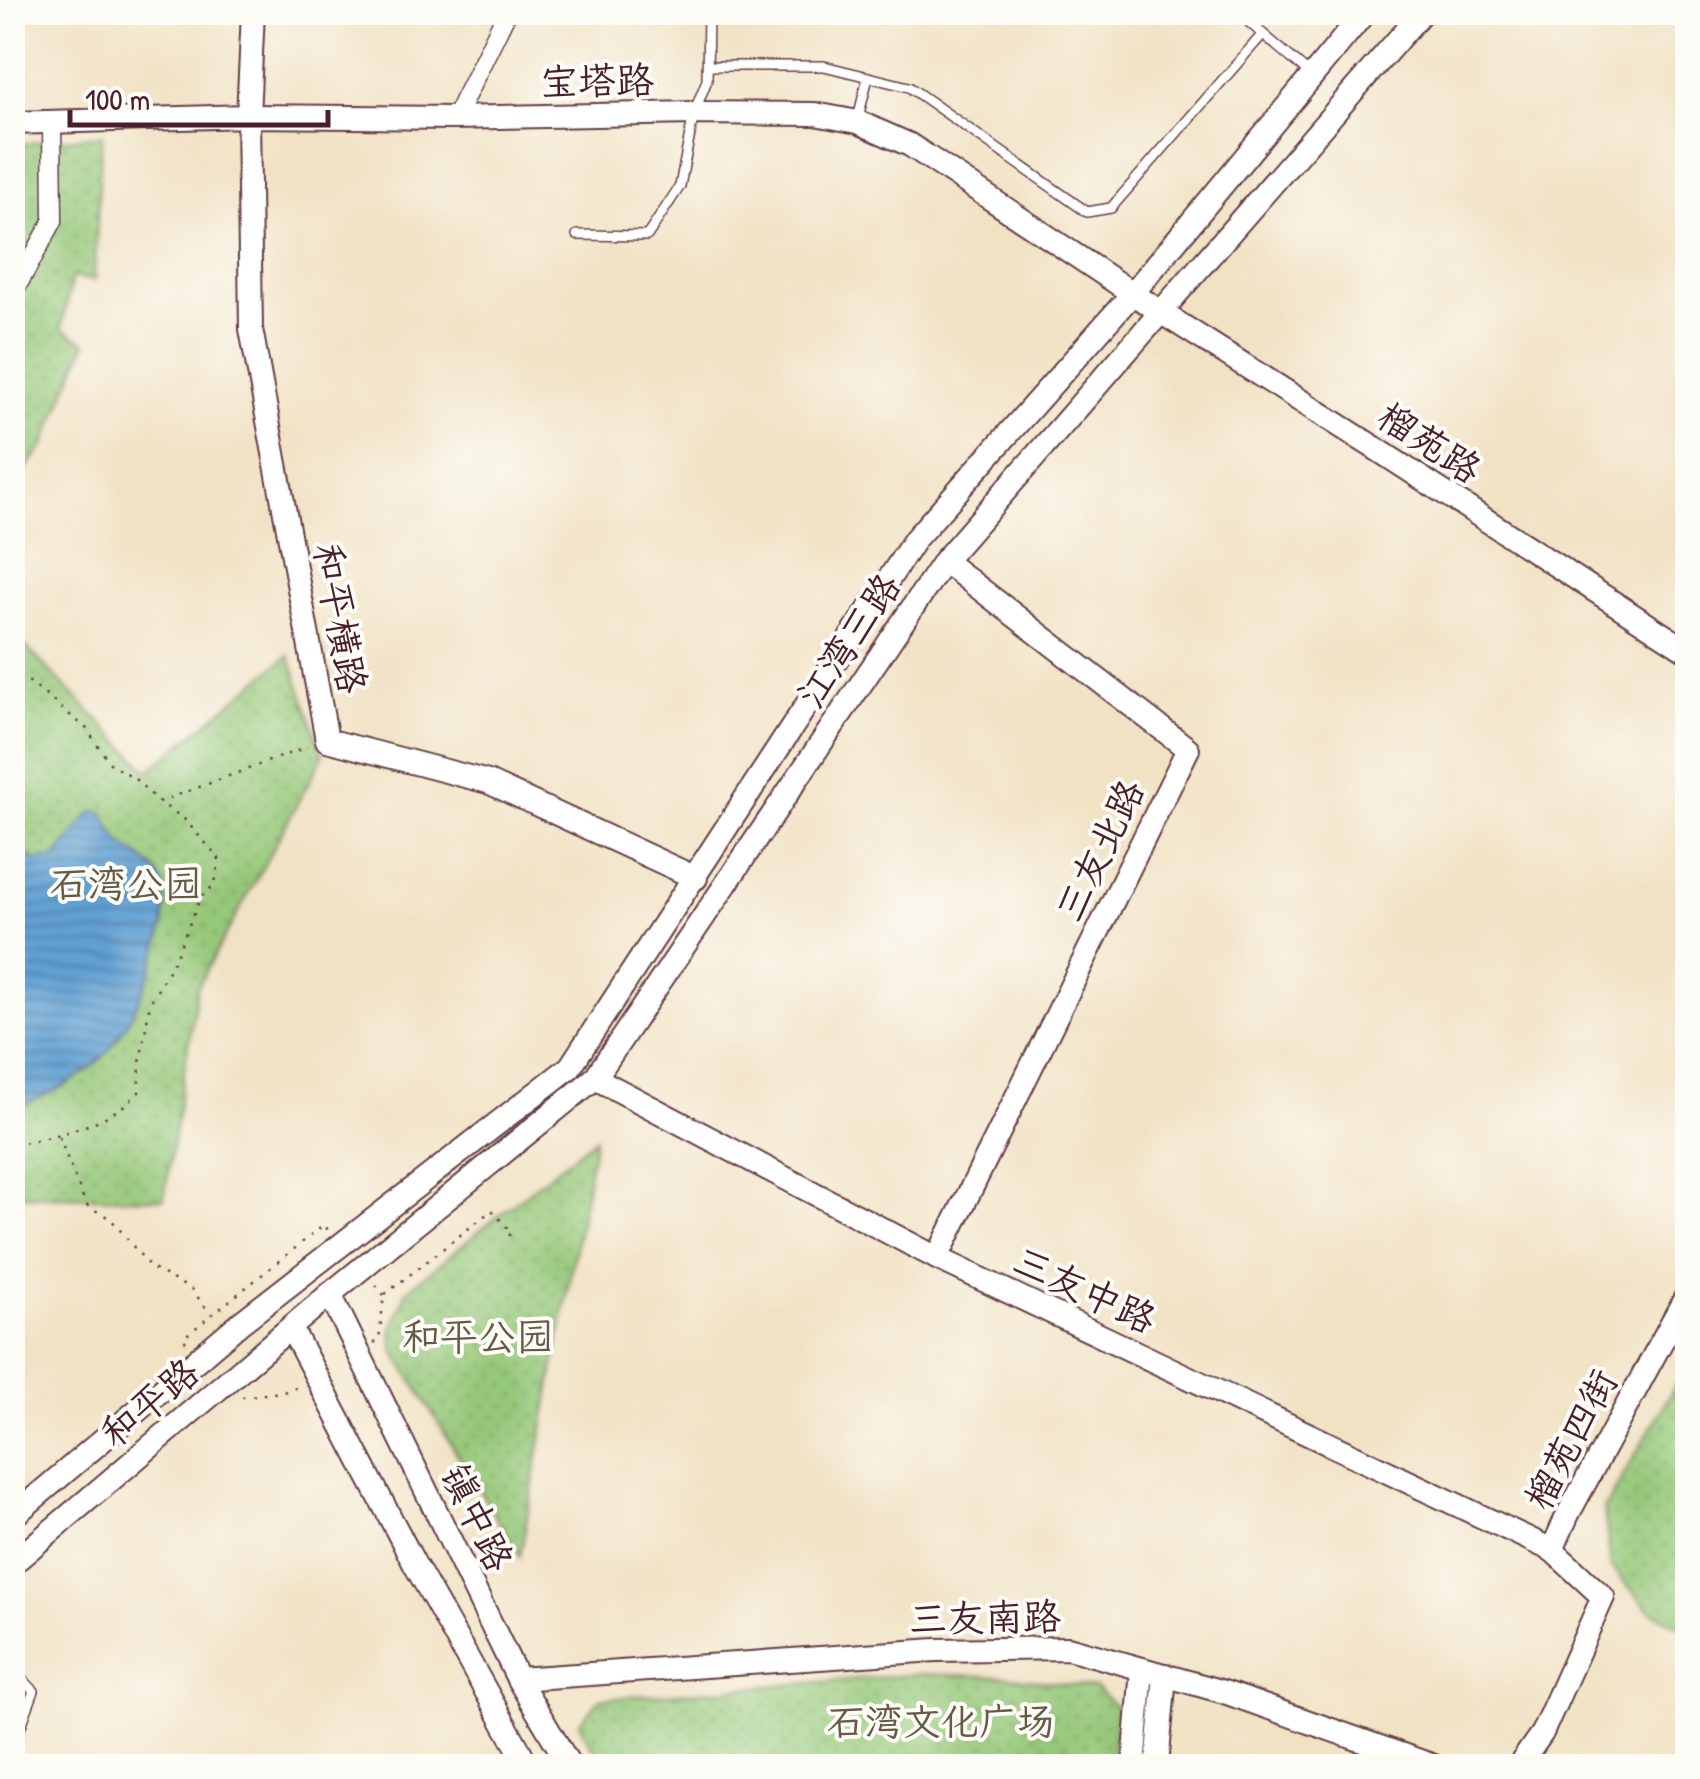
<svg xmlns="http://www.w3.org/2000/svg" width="1700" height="1779" viewBox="0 0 1700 1779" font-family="'Patrick Hand','LXGW WenKai TC',sans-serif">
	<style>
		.park { fill: url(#park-dots); stroke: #707452; stroke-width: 2.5 }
		.water { fill: url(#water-rules); stroke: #56607f; stroke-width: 2.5 }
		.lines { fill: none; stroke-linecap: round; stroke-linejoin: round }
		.lane-casing { stroke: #633c42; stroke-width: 12 }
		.street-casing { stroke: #633c42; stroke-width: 21 }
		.secondary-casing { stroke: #633c42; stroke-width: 26 }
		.path { stroke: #633c42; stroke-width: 2.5; stroke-dasharray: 2.5 8; stroke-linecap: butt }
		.lane { stroke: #fff; stroke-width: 9 }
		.street { stroke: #fff; stroke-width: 18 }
		.secondary { stroke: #fff; stroke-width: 22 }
		.labels { text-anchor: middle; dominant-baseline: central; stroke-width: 8; stroke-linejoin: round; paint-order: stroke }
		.street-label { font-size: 38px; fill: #4a1f2b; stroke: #fdfcf7 }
		.park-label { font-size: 38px; fill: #655a46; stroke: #fdfcf7 }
	</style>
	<defs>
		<pattern id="park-dots" width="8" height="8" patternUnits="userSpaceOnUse" patternTransform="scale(2.5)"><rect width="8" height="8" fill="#96c879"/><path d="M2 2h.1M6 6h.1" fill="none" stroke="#83ab69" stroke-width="1.8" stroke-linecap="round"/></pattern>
		<pattern id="water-rules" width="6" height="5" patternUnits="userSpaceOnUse" patternTransform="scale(2.5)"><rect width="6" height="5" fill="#61a0d3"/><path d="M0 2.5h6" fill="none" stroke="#5282ab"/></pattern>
	</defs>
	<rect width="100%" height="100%" fill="#fdfcf7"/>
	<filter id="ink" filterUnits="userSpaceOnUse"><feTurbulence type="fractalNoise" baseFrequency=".01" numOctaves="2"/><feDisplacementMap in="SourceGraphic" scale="20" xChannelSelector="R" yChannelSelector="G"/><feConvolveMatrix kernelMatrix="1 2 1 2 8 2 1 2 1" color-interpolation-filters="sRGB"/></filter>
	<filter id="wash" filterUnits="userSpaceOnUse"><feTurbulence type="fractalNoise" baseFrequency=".0048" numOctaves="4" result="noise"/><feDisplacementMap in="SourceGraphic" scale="40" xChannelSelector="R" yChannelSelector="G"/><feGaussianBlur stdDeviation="2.25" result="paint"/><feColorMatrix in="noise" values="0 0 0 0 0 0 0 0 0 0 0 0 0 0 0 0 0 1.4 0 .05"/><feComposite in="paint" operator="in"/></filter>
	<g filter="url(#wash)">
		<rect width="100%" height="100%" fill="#f1e2c4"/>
		<g class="park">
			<path d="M 102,135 L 94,280 L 72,277 L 61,329 L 86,343 L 43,447 L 13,485 L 13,145 Z"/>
			<path d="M 12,633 L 149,771 L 289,655 L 323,756 L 197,988 L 164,1199 L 13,1195 Z"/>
			<path d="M 595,1138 L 520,1557 L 394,1350 L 391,1331 L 407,1290 Z"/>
			<path d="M 1682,1374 L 1688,1377 L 1687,1630 L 1651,1611 L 1611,1567 L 1604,1509 Z"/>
			<path d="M 923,1674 L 1011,1677 L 1096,1688 L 1117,1708 L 1111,1766 L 604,1766 L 579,1724 L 600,1699 Z"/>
		</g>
		<path class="water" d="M 97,811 L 104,813 C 109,822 112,833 119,840 C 132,854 156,863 162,883 C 178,926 132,1030 100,1060 C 76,1082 43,1098 13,1108 L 13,887 L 20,892 L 26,886 L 17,871 L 18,864 L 29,855 L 36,862 L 45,857 L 54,860 L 90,813 Z"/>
	</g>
	<g filter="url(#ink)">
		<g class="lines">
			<defs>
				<g id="lane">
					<path d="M 1237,12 L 1311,75"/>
					<path d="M 708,66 L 824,66 L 909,87 L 1087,212 L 1111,208 L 1262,35"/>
					<path d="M 858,118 L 868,77"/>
					<path d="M 577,235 L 647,236 L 680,186 L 694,113 L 707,80 L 708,12"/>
					<path d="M 12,1669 L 34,1691 L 12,1750"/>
				</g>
				<g id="street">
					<path d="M 455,118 L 507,12"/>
					<path d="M 12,295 L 53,221 L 52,122"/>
				</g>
				<g id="secondary">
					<path d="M 253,12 L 248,116 L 251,329 L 327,740 L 488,782 L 696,878"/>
					<path d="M 12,123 L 248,116 L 455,118 L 694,113 L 815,114 L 858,122 L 910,145 L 1162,313 L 1375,448 L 1688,651"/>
					<path d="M 595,1078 L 937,1258 L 1552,1550"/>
					<path d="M 937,1258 L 1188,749 L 944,561"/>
					<path d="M 330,1294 L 518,1679 L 570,1766"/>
					<path d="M 291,1328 L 414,1563 L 528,1766"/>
					<path d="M 12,1517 L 239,1324 L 570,1067 L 915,539 L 1133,293 L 1365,12"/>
					<path d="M 12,1564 L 330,1294 L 595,1078 L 944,561 L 1422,12"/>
					<path d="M 518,1679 L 936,1650 L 1068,1648 L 1224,1692 L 1434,1766"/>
					<path d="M 1134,1766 L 1142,1669"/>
					<path d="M 1157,1766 L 1165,1675"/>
					<path d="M 1519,1766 L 1542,1733 L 1603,1597 L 1552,1550 L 1568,1514 L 1688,1293"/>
				</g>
			</defs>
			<use href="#lane" class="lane-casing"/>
			<use href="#street" class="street-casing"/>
			<use href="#secondary" class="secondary-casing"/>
			<g class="path">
				<path d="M 12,668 L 86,728 L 112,766 L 132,776 L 159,802 L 184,819 L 219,858 L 215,884 L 201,897 L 174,960 L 150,1003 L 140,1063 L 139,1092 C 109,1125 56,1136 12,1145"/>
				<path d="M 159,802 L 307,747"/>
				<path d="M 59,1137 L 86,1205 L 111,1219 L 150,1267 L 192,1290 L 211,1314"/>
				<path d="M 376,1285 L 384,1295"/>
				<path d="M 186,1342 L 183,1338 L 324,1225 L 328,1230"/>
				<path d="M 374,1343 L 379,1340 L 384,1295 L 492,1210 L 512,1233 L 504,1239"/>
				<path d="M 242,1397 L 289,1391 L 298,1386"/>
			</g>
			<use href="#lane" class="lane"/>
			<use href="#street" class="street"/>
			<use href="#secondary" class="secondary"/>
		</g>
	</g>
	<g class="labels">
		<g class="street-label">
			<text transform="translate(597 80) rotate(-1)">宝塔路</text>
			<text transform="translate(1430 442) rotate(33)">榴苑路</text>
			<text transform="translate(341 618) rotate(80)">和平横路</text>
			<text transform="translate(848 640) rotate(-56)">江湾三路</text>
			<text transform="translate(1099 850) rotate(-64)">三友北路</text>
			<text transform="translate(1085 1289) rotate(25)">三友中路</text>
			<text transform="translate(149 1402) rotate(-40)">和平路</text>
			<text transform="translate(1570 1439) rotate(-62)">榴苑四街</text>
			<text transform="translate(478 1517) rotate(64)">镇中路</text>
			<text transform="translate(985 1617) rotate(-1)">三友南路</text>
		</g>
		<g class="park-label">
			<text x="126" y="883">石湾公园</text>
			<text x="478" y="1336">和平公园</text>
			<text x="941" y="1721">石湾文化广场</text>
		</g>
	</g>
	<rect width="1700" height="1779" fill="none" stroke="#fdfcf7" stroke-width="50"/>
	<path d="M70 110v15h258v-15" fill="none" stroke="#4a1f2b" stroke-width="5"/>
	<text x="85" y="110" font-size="30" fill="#4a1f2b" stroke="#fdfcf7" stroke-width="8" paint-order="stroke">100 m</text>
</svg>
